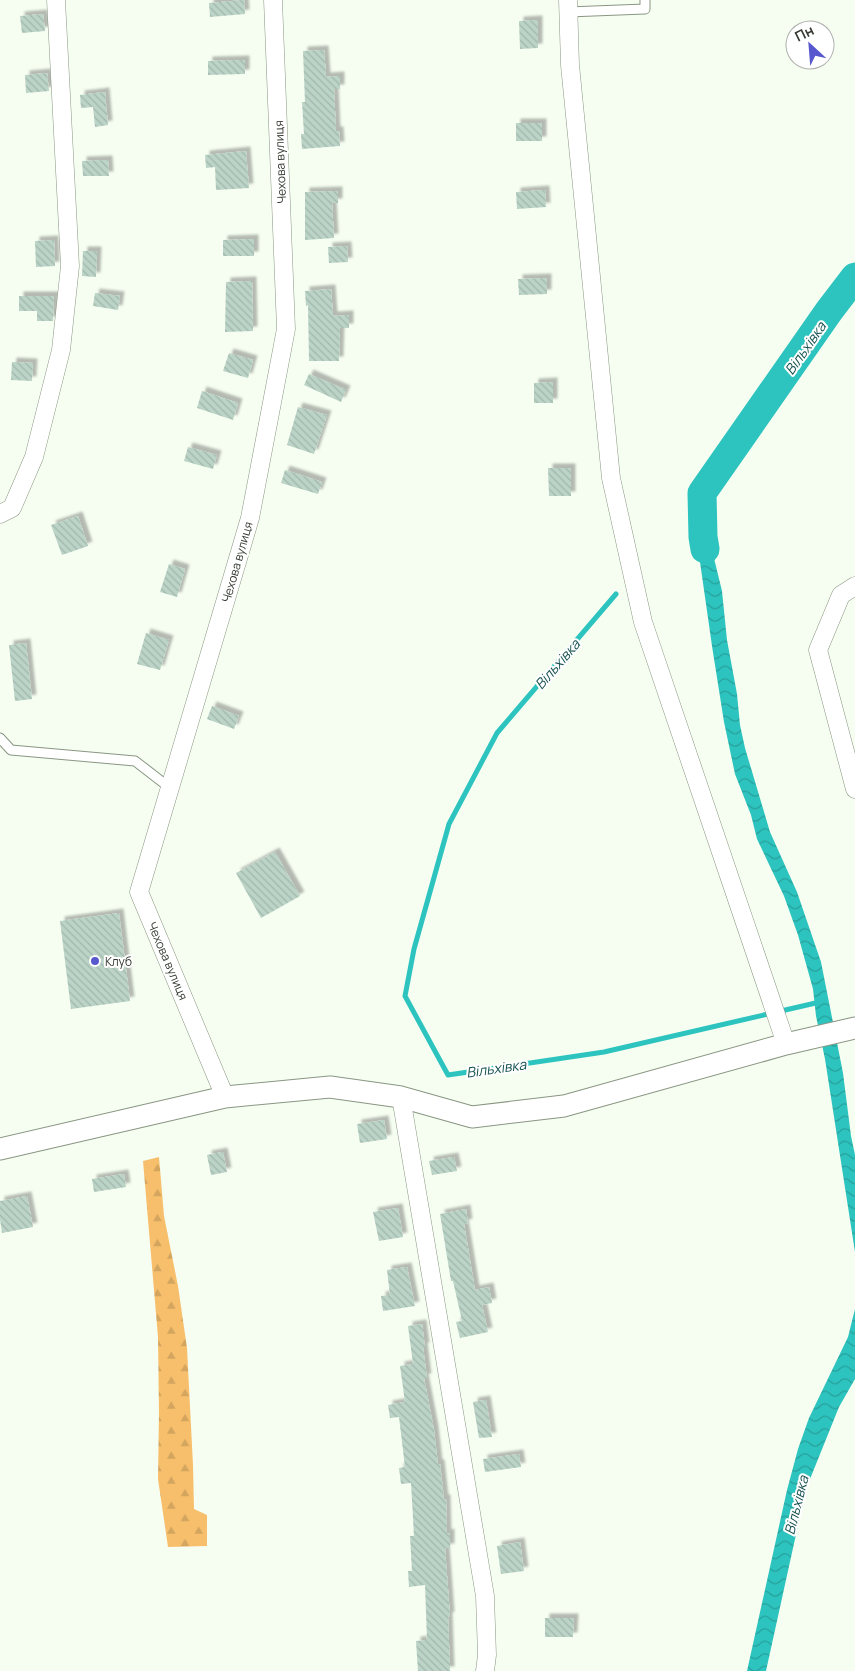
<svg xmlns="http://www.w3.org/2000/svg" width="855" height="1671" viewBox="0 0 855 1671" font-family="Manrope,sans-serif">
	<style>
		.forest { fill: url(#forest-firs) }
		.water { fill: url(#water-waves) }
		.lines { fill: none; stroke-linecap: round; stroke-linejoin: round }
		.stream { stroke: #2dc4bf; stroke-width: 5 }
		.river { stroke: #2dc4bf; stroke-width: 29 }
		.building { fill: url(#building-back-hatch); filter: url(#shadow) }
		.service-casing { stroke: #899682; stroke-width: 11 }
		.minor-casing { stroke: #899682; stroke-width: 19 }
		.tertiary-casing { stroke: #899682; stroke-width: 23 }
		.service { stroke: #fff; stroke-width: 9 }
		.minor { stroke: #fff; stroke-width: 18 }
		.tertiary { stroke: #fff; stroke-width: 21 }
		.poi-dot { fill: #5757ce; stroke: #fff; stroke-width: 2 }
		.labels { text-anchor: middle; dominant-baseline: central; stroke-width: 4; stroke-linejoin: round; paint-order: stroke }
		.street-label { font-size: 12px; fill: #353a32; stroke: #fff }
		.poi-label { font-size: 12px; fill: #353a32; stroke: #fff; text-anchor: start }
		.water-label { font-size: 14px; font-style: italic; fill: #15514f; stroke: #fff }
	</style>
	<defs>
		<pattern id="forest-firs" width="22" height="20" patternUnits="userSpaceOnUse" patternTransform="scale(1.25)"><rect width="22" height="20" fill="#f7bf6c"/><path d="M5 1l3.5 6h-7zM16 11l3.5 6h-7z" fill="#d4a55e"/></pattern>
		<pattern id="water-waves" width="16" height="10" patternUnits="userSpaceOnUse" patternTransform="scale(1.25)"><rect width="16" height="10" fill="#2dc4bf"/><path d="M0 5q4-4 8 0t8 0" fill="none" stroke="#27a09c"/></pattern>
		<pattern id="building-back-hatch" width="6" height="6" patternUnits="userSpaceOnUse" patternTransform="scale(1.25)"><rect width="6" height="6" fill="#bbd4c7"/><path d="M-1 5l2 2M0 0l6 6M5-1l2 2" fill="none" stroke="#a1b7ab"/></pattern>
		<filter id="shadow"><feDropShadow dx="4.5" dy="-4.5" stdDeviation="1" flood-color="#0004"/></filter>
	</defs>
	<rect width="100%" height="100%" fill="#f6fef1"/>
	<path class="forest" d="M 159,1157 L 164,1216 L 178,1286 L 187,1348 L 193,1465 L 194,1509 L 207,1515 L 207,1546 L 168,1547 L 158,1479 L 159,1413 L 158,1337 L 143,1161 Z"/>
	<g class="water">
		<path d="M 696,510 L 708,511 L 712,550 L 722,591 L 727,640 L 737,694 L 740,725 L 745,748 L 770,832 L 797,892 L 821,962 L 843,1073 L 851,1136 L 855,1155 L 855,1252 L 825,1059 L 816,1016 L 813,989 L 798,935 L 784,896 L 757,839 L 751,815 L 735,774 L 724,722 L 712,646 L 696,534 Z"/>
		<path d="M 855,1309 L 855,1379 L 839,1407 L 806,1489 L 766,1671 L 747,1671 L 787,1490 L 798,1449 L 809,1418 L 848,1337 Z"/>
	</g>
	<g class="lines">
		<path class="stream" d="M 616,594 L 497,733 L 449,824 L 414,949 L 405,996 L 448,1075 L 604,1052 L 820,1002"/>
		<path class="river" d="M 705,549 L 703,537 L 702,493 L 829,311 L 855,277"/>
	</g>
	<g class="building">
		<path d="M 244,0 L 245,14 L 210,17 L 209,3 Z"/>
		<path d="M 43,14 L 45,31 L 22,33 L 20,16 Z"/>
		<path d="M 538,20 L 538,48 L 520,49 L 519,21 Z"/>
		<path d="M 324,50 L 326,77 L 340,76 L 340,89 L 334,89 L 336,131 L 339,131 L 340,146 L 302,149 L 301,134 L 304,134 L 302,102 L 305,102 L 303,51 Z"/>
		<path d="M 245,60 L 245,74 L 208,75 L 208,61 Z"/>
		<path d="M 47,73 L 49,91 L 26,93 L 25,75 Z"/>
		<path d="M 105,92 L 108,125 L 95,127 L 93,107 L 81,108 L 80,95 Z"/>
		<rect x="516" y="123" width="26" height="18"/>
		<path d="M 246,151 L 249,188 L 216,190 L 215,167 L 206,168 L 205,155 Z"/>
		<path d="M 108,160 L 109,176 L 83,176 L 82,161 Z"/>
		<path d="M 545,190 L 546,207 L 517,209 L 516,192 Z"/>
		<path d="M 338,191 L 338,203 L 332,203 L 334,238 L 305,240 L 305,192 Z"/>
		<path d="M 254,239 L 254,256 L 223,256 L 223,240 Z"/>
		<path d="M 54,240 L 55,266 L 36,267 L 35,241 Z"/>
		<path d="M 347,246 L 348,262 L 329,263 L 328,247 Z"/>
		<path d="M 83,251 L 97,251 L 96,277 L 82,276 Z"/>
		<path d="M 547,278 L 547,294 L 519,295 L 518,279 Z"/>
		<path d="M 252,281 L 253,331 L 225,332 L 226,282 Z"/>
		<path d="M 331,289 L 333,316 L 349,315 L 349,328 L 340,328 L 339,361 L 309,361 L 308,305 L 306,306 L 305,291 Z"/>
		<path d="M 95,293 L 120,296 L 118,310 L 93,306 Z"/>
		<path d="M 19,296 L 54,296 L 53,321 L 37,321 L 37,311 L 19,311 Z"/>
		<path d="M 229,353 L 253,360 L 248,378 L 223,371 Z"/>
		<path d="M 12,362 L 33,363 L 32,381 L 11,380 Z"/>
		<path d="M 309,374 L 346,390 L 341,402 L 304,385 Z"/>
		<path d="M 553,382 L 553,403 L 534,403 L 534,383 Z"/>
		<path d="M 202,391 L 238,403 L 233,420 L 197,408 Z"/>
		<path d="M 298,407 L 327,415 L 314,454 L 287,445 Z"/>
		<path d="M 188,447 L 217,455 L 213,469 L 184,461 Z"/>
		<path d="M 548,468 L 571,468 L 571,496 L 549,496 Z"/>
		<path d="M 285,470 L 322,482 L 318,494 L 281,483 Z"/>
		<path d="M 78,516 L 88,546 L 62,555 L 51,525 Z"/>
		<path d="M 169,564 L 185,569 L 177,597 L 160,592 Z"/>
		<path d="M 146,633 L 169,640 L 160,670 L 137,664 Z"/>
		<path d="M 26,643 L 32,699 L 15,701 L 9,645 Z"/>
		<path d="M 212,706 L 239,716 L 234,729 L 207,719 Z"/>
		<path d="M 275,852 L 300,896 L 261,918 L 236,873 Z"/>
		<path d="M 119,913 L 130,1001 L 71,1009 L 60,921 Z"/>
		<path d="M 384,1120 L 387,1139 L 360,1143 L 357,1124 Z"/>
		<path d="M 223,1152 L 227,1172 L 211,1175 L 207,1155 Z"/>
		<path d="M 454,1157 L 457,1171 L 432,1175 L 429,1161 Z"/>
		<path d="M 124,1174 L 126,1187 L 94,1192 L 92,1179 Z"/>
		<path d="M 27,1196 L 33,1227 L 2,1233 L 0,1219 L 0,1201 Z"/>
		<path d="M 398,1208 L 403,1237 L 379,1241 L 373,1212 Z"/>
		<path d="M 466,1209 L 468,1223 L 464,1224 L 475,1290 L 489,1287 L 492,1303 L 482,1305 L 488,1332 L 460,1338 L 456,1322 L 462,1321 L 453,1281 L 451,1281 L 440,1214 Z"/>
		<path d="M 407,1267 L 415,1306 L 383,1311 L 381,1296 L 390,1295 L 387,1270 Z"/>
		<path d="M 422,1324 L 425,1347 L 423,1347 L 427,1378 L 424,1378 L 434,1430 L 438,1464 L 440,1464 L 444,1499 L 446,1499 L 447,1534 L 450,1533 L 450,1548 L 445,1548 L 450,1616 L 448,1617 L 450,1671 L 418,1671 L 416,1641 L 427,1640 L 425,1585 L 409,1587 L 408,1571 L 412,1571 L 410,1536 L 414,1536 L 411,1483 L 401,1484 L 399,1468 L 405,1467 L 399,1417 L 390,1418 L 388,1405 L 405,1402 L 400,1366 L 413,1364 L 408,1326 Z"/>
		<path d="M 486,1400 L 492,1437 L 479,1438 L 473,1402 Z"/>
		<path d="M 519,1454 L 521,1467 L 485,1472 L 483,1459 Z"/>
		<path d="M 520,1542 L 524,1571 L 501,1574 L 497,1546 Z"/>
		<path d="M 545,1618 L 574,1618 L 573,1637 L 545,1637 Z"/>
	</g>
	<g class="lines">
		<defs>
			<g id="service">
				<path d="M 568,12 L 645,9 L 645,0"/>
				<path d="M 0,738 L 11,750 L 135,761 L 170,788"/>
			</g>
			<g id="minor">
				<path d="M 568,0 L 570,65 L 611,478 L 643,622 L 786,1044"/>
				<path d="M 0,514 L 12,508 L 34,457 L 61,350 L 70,266 L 56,0"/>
				<path d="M 855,586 L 841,595 L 818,650 L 855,789"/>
				<path d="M 225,1097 L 139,892 L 250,518 L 286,329 L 273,0"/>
				<path d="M 401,1097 L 485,1596 L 487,1655 L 485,1671"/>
			</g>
			<path id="tertiary" d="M 0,1149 L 225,1097 L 330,1087 L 401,1097 L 472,1117 L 564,1106 L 786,1044 L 855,1028"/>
		</defs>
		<use href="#service" class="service-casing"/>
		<use href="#minor" class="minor-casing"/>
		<use href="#tertiary" class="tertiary-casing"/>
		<use href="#service" class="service"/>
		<use href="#minor" class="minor"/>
		<use href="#tertiary" class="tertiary"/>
	</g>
	<circle class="poi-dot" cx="95" cy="961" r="5"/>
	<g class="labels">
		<g class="street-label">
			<text transform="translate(280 162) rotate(-92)">Чехова вулиця</text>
			<text transform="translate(237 562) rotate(-74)">Чехова вулиця</text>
			<text transform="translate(168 961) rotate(67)">Чехова вулиця</text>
		</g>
		<g class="poi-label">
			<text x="105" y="961">Клуб</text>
		</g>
		<g class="water-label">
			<text transform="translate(805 348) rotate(-55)">Вільхівка</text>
			<text transform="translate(557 664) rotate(-49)">Вільхівка</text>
			<text transform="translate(496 1068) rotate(-8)">Вільхівка</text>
			<text transform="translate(796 1505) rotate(-76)">Вільхівка</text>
		</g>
	</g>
	<g transform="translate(810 45) rotate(334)"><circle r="24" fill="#ffffff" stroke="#aeb0ad"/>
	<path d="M0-4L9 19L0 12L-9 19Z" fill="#5757ce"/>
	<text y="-8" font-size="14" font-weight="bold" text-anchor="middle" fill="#353a32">Пн</text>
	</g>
</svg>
